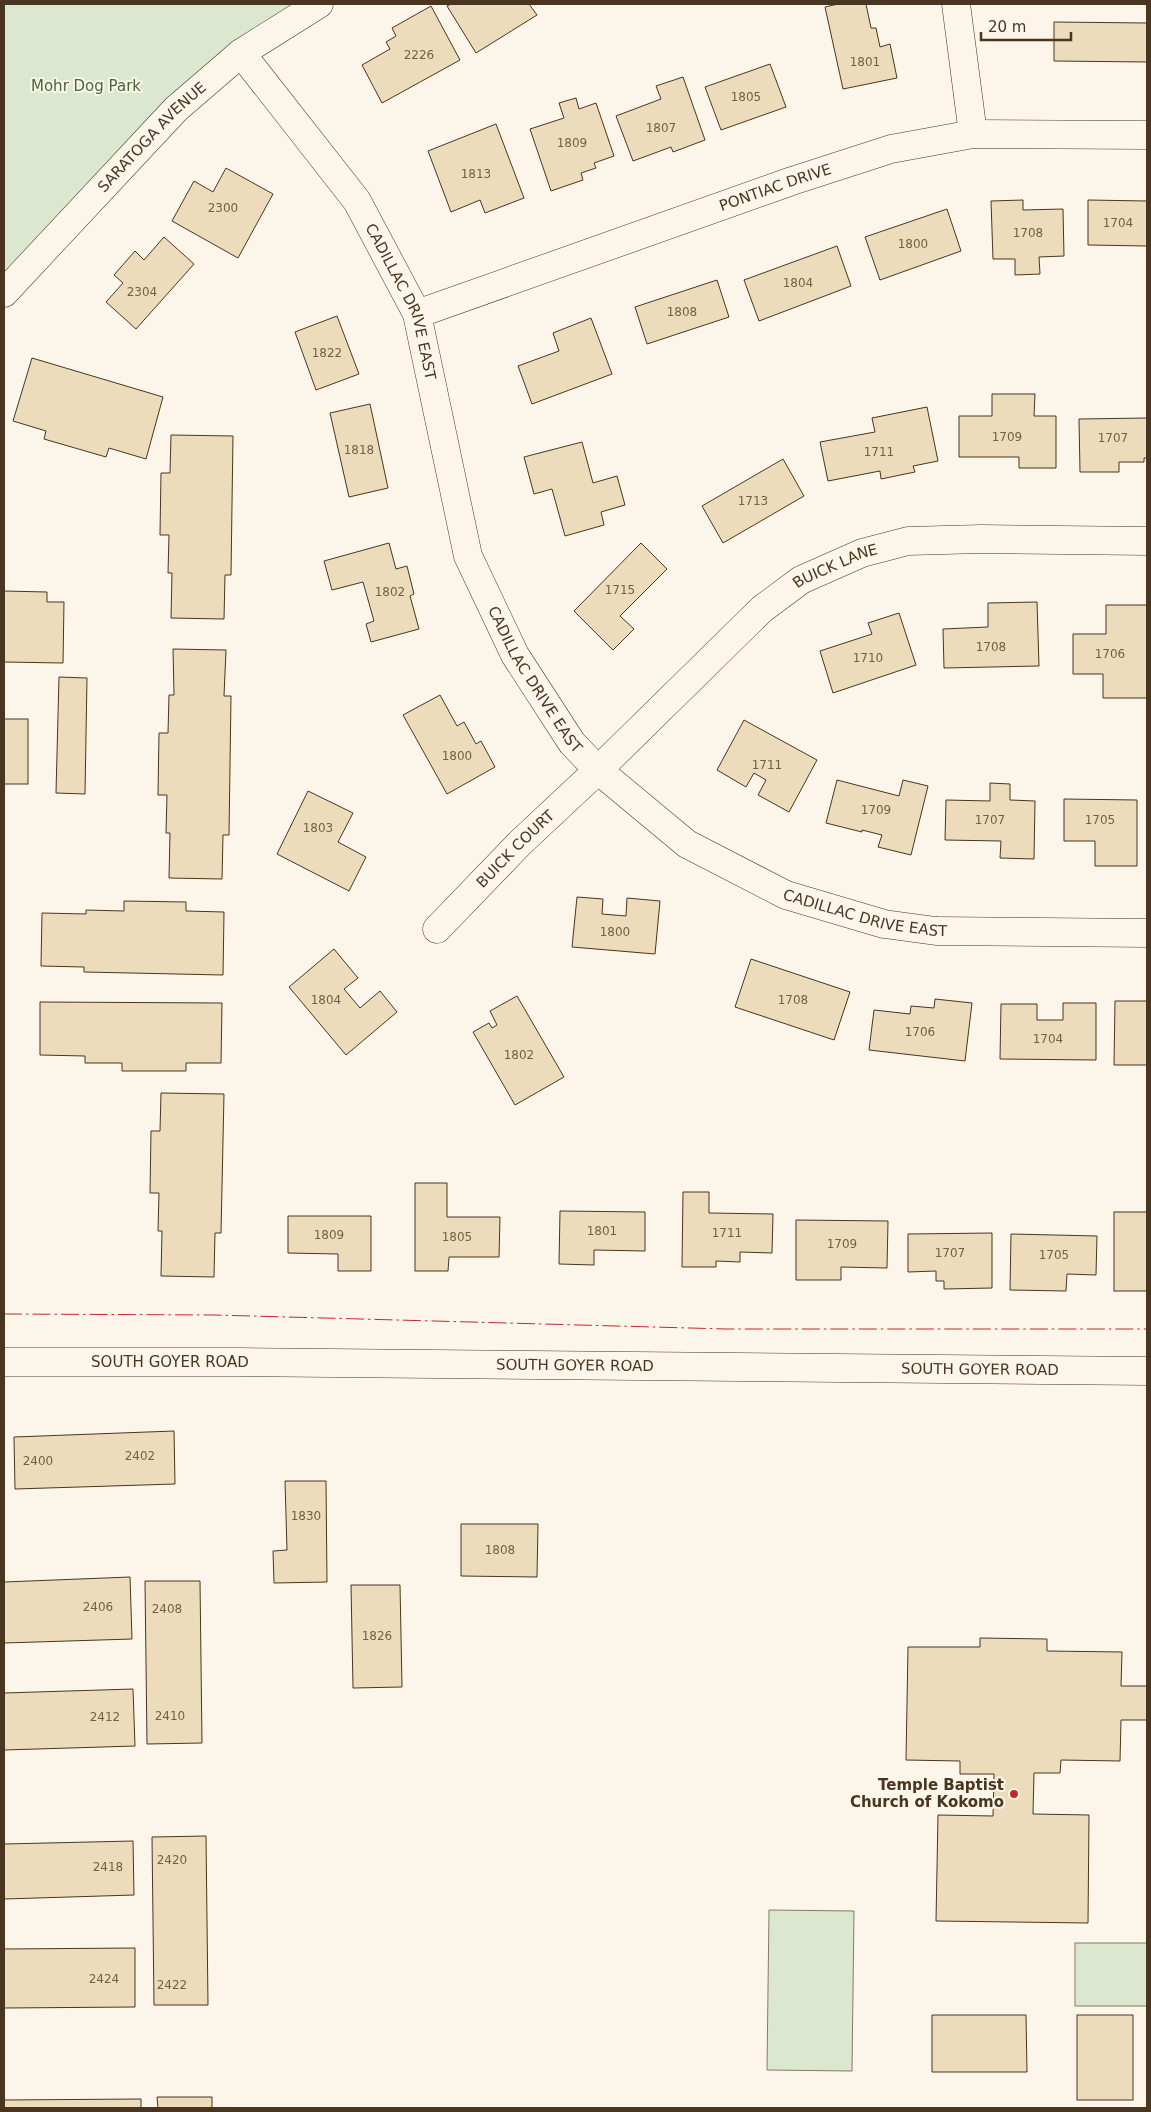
<svg xmlns="http://www.w3.org/2000/svg" width="1151" height="2112" viewBox="0 0 1151 2112" font-family="'DejaVu Sans',sans-serif">
	<style>
		.green { fill: #dce7d0; stroke: #887966 }
		.building { fill: #ecdcbc; stroke: #4a3520 }
		.lines { fill: none; stroke-linecap: round; stroke-linejoin: round }
		.minor-casing { stroke: #4a3520; stroke-width: 29 }
		.minor { stroke: #fbf6e9; stroke-width: 28 }
		.power { stroke: #c62828; stroke-width: 1; stroke-dasharray: 18 4 2.5 4; stroke-linecap: butt }
		.poi-dot { fill: #c62828; stroke: #fbf6e9; stroke-width: 2 }
		.labels { text-anchor: middle; dominant-baseline: central; stroke-width: 4; stroke-linejoin: round; paint-order: stroke }
		.number-label { font-size: 12px; fill: #725f47 }
		.park-label { font-size: 15px; fill: #436837; stroke: #fbf6e9 }
		.street-label { font-size: 15px; fill: #4a3520; stroke: #fbf6e9 }
		.poi-label { font-size: 15px; font-weight: bold; fill: #4a3520; stroke: #fbf6e9; text-anchor: end }
	</style>
	<rect width="100%" height="100%" fill="#fbf6e9"/>
	<g class="green">
		<path d="M 4,4 L 319,4 L 241,53 L 4,293 Z"/>
		<path d="M 769,1910 L 854,1911 L 852,2071 L 767,2070 Z"/>
		<rect x="1075" y="1943" width="72" height="63"/>
	</g>
	<g class="building">
		<path d="M 451,4 L 529,4 L 537,15 L 476,53 L 447,6 Z"/>
		<path d="M 838,4 L 866,4 L 871,28 L 876,28 L 880,47 L 890,44 L 897,78 L 843,89 L 825,7 Z"/>
		<path d="M 431,6 L 460,60 L 382,103 L 362,65 L 390,49 L 386,42 L 396,36 L 392,28 Z"/>
		<path d="M 1054,22 L 1147,23 L 1147,62 L 1054,61 Z"/>
		<path d="M 770,64 L 786,107 L 721,130 L 705,87 Z"/>
		<path d="M 683,77 L 705,140 L 673,152 L 671,147 L 633,161 L 616,116 L 661,99 L 656,86 Z"/>
		<path d="M 576,98 L 579,109 L 596,103 L 614,156 L 594,163 L 596,168 L 581,173 L 583,180 L 551,191 L 530,129 L 564,118 L 559,103 Z"/>
		<path d="M 496,124 L 524,198 L 485,213 L 480,200 L 451,212 L 428,151 Z"/>
		<path d="M 226,168 L 273,194 L 238,258 L 172,221 L 194,181 L 213,192 Z"/>
		<path d="M 1023,200 L 1023,210 L 1063,209 L 1064,256 L 1039,257 L 1040,274 L 1015,275 L 1015,259 L 993,259 L 991,201 Z"/>
		<path d="M 1088,200 L 1147,201 L 1147,246 L 1088,245 Z"/>
		<path d="M 947,209 L 961,251 L 880,280 L 865,237 Z"/>
		<path d="M 164,237 L 194,264 L 136,329 L 106,302 L 123,283 L 114,275 L 135,251 L 144,260 Z"/>
		<path d="M 837,246 L 851,286 L 759,321 L 744,280 Z"/>
		<path d="M 717,280 L 729,317 L 647,344 L 635,307 Z"/>
		<path d="M 337,316 L 359,374 L 316,390 L 295,332 Z"/>
		<path d="M 591,318 L 612,374 L 532,404 L 518,366 L 559,351 L 553,333 Z"/>
		<path d="M 32,358 L 163,397 L 146,459 L 109,448 L 106,457 L 44,439 L 46,431 L 13,421 Z"/>
		<path d="M 992,394 L 1035,394 L 1034,416 L 1056,416 L 1056,468 L 1019,468 L 1019,457 L 959,457 L 959,416 L 992,416 Z"/>
		<path d="M 370,404 L 388,488 L 349,497 L 330,413 Z"/>
		<path d="M 927,407 L 938,461 L 913,466 L 915,472 L 881,479 L 880,471 L 828,481 L 820,442 L 875,432 L 872,418 Z"/>
		<path d="M 1147,418 L 1147,458 L 1144,458 L 1144,462 L 1119,462 L 1119,472 L 1080,472 L 1079,419 Z"/>
		<path d="M 171,435 L 233,436 L 231,575 L 225,575 L 224,619 L 171,618 L 172,573 L 168,573 L 169,535 L 160,535 L 161,473 L 170,473 Z"/>
		<path d="M 582,442 L 593,483 L 617,476 L 625,505 L 601,512 L 604,525 L 565,536 L 552,489 L 534,494 L 524,457 Z"/>
		<path d="M 783,459 L 804,496 L 723,543 L 702,506 Z"/>
		<path d="M 389,543 L 396,569 L 407,566 L 414,594 L 410,596 L 419,629 L 371,642 L 366,624 L 374,621 L 363,582 L 332,590 L 324,561 Z"/>
		<path d="M 641,543 L 667,569 L 620,616 L 634,629 L 613,650 L 574,611 Z"/>
		<path d="M 4,591 L 47,592 L 47,602 L 64,602 L 63,663 L 4,662 Z"/>
		<path d="M 1037,602 L 1039,666 L 944,668 L 943,629 L 988,627 L 988,603 Z"/>
		<path d="M 1106,605 L 1147,605 L 1147,698 L 1103,698 L 1103,674 L 1073,674 L 1073,634 L 1106,634 Z"/>
		<path d="M 899,613 L 916,665 L 833,693 L 820,651 L 872,634 L 868,623 Z"/>
		<path d="M 173,649 L 226,650 L 224,696 L 231,696 L 229,835 L 223,835 L 222,879 L 169,878 L 170,833 L 166,833 L 167,795 L 158,795 L 159,733 L 168,733 L 169,695 L 174,695 Z"/>
		<path d="M 59,677 L 87,678 L 85,794 L 56,793 Z"/>
		<path d="M 440,695 L 457,726 L 464,722 L 476,744 L 481,741 L 495,767 L 447,794 L 403,715 Z"/>
		<rect x="4" y="719" width="24" height="65"/>
		<path d="M 744,720 L 817,760 L 789,812 L 758,795 L 766,780 L 754,773 L 746,787 L 717,770 Z"/>
		<path d="M 837,780 L 899,796 L 903,780 L 928,786 L 911,855 L 878,847 L 882,835 L 862,830 L 862,832 L 826,823 Z"/>
		<path d="M 990,783 L 1010,784 L 1010,800 L 1035,801 L 1034,859 L 1000,858 L 1001,841 L 945,840 L 946,800 L 990,801 Z"/>
		<path d="M 308,791 L 353,813 L 338,842 L 366,857 L 349,891 L 277,854 Z"/>
		<path d="M 1064,799 L 1137,800 L 1137,866 L 1095,866 L 1095,841 L 1064,841 Z"/>
		<path d="M 577,897 L 603,899 L 602,914 L 626,916 L 627,898 L 660,901 L 655,954 L 572,947 Z"/>
		<path d="M 124,901 L 186,902 L 186,911 L 224,912 L 223,975 L 84,972 L 84,967 L 41,966 L 42,913 L 86,914 L 86,910 L 124,911 Z"/>
		<path d="M 334,949 L 358,978 L 344,989 L 360,1008 L 380,991 L 397,1012 L 346,1055 L 289,987 Z"/>
		<path d="M 751,959 L 850,992 L 834,1040 L 735,1007 Z"/>
		<path d="M 517,996 L 564,1077 L 515,1105 L 473,1032 L 489,1023 L 492,1028 L 497,1025 L 490,1011 Z"/>
		<path d="M 935,999 L 972,1003 L 965,1061 L 869,1050 L 874,1010 L 910,1014 L 911,1006 L 934,1008 Z"/>
		<path d="M 1115,1001 L 1147,1001 L 1147,1065 L 1114,1065 Z"/>
		<path d="M 40,1002 L 222,1003 L 221,1063 L 186,1063 L 186,1071 L 122,1071 L 122,1063 L 85,1063 L 85,1056 L 40,1055 Z"/>
		<path d="M 1063,1003 L 1096,1003 L 1096,1060 L 1000,1059 L 1001,1004 L 1037,1004 L 1037,1020 L 1063,1020 Z"/>
		<path d="M 161,1093 L 224,1094 L 221,1233 L 215,1233 L 214,1277 L 161,1276 L 162,1231 L 158,1231 L 159,1193 L 150,1193 L 151,1131 L 160,1131 Z"/>
		<path d="M 415,1183 L 447,1183 L 447,1217 L 500,1217 L 499,1257 L 449,1257 L 448,1271 L 415,1271 Z"/>
		<path d="M 683,1192 L 709,1192 L 709,1213 L 773,1214 L 772,1253 L 740,1252 L 740,1262 L 716,1261 L 716,1267 L 682,1267 Z"/>
		<path d="M 560,1211 L 645,1212 L 645,1251 L 594,1250 L 594,1265 L 559,1264 Z"/>
		<rect x="1114" y="1212" width="33" height="79"/>
		<path d="M 288,1216 L 371,1216 L 371,1271 L 338,1271 L 338,1254 L 288,1253 Z"/>
		<path d="M 796,1220 L 888,1221 L 887,1268 L 841,1267 L 841,1280 L 796,1280 Z"/>
		<path d="M 992,1233 L 992,1288 L 944,1289 L 944,1281 L 936,1281 L 936,1271 L 908,1272 L 908,1234 Z"/>
		<path d="M 1011,1234 L 1097,1236 L 1096,1275 L 1067,1274 L 1066,1291 L 1010,1290 Z"/>
		<path d="M 174,1431 L 175,1484 L 15,1489 L 14,1437 Z"/>
		<path d="M 285,1481 L 326,1481 L 327,1582 L 274,1583 L 273,1551 L 287,1550 Z"/>
		<path d="M 461,1524 L 538,1524 L 537,1577 L 461,1576 Z"/>
		<path d="M 130,1577 L 132,1639 L 4,1643 L 4,1582 Z"/>
		<path d="M 145,1581 L 200,1581 L 202,1743 L 147,1744 Z"/>
		<path d="M 351,1585 L 400,1585 L 402,1687 L 353,1688 Z"/>
		<path d="M 980,1638 L 1047,1639 L 1047,1651 L 1122,1652 L 1121,1686 L 1147,1686 L 1147,1720 L 1121,1720 L 1120,1761 L 1061,1760 L 1060,1773 L 1034,1773 L 1033,1814 L 1089,1815 L 1088,1923 L 936,1921 L 938,1815 L 993,1816 L 994,1774 L 960,1774 L 960,1761 L 906,1760 L 908,1647 L 980,1647 Z"/>
		<path d="M 133,1689 L 135,1746 L 4,1750 L 4,1693 Z"/>
		<path d="M 206,1836 L 208,2005 L 154,2005 L 152,1837 Z"/>
		<path d="M 133,1841 L 134,1895 L 4,1899 L 4,1844 Z"/>
		<path d="M 135,1948 L 135,2007 L 4,2008 L 4,1949 Z"/>
		<path d="M 932,2015 L 1026,2015 L 1027,2072 L 932,2072 Z"/>
		<rect x="1077" y="2015" width="56" height="85"/>
		<path d="M 157,2097 L 212,2097 L 212,2108 L 158,2108 Z"/>
		<path d="M 141,2099 L 141,2108 L 4,2108 L 4,2100 Z"/>
	</g>
	<g class="lines">
		<defs>
			<g id="minor">
				<path d="M 956,4 L 973,134"/>
				<path id="s1" d="M 241,53 L 357,201 L 417,314 L 468,556 L 515,655 L 572,743 L 598,770 L 687,844 L 786,895 L 884,924 L 936,931 L 1147,933"/>
				<path id="s2" d="M 4,293 L 176,109 L 241,53 L 319,4"/>
				<path id="s3" d="M 417,314 L 792,181 L 891,149 L 973,134 L 1147,135"/>
				<path id="s4" d="M 437,929 L 521,842 L 598,770 L 762,609 L 801,580 L 862,553 L 908,541 L 981,539 L 1147,541"/>
				<path id="s5" d="M 4,1362 L 239,1362 L 1147,1371"/>
			</g>
		</defs>
		<use href="#minor" class="minor-casing"/>
		<use href="#minor" class="minor"/>
		<path class="power" d="M 4,1314 L 214,1315 L 726,1329 L 1147,1329"/>
	</g>
	<circle class="poi-dot" cx="1014" cy="1794" r="5"/>
	<g class="labels">
		<g class="number-label">
			<text x="419" y="55">2226</text>
			<text x="865" y="62">1801</text>
			<text x="746" y="97">1805</text>
			<text x="661" y="128">1807</text>
			<text x="572" y="143">1809</text>
			<text x="476" y="174">1813</text>
			<text x="223" y="208">2300</text>
			<text x="1118" y="223">1704</text>
			<text x="1028" y="233">1708</text>
			<text x="913" y="244">1800</text>
			<text x="798" y="283">1804</text>
			<text x="142" y="292">2304</text>
			<text x="682" y="312">1808</text>
			<text x="327" y="353">1822</text>
			<text x="1007" y="437">1709</text>
			<text x="1113" y="438">1707</text>
			<text x="359" y="450">1818</text>
			<text x="879" y="452">1711</text>
			<text x="753" y="501">1713</text>
			<text x="620" y="590">1715</text>
			<text x="390" y="592">1802</text>
			<text x="991" y="647">1708</text>
			<text x="1110" y="654">1706</text>
			<text x="868" y="658">1710</text>
			<text x="457" y="756">1800</text>
			<text x="767" y="765">1711</text>
			<text x="876" y="810">1709</text>
			<text x="990" y="820">1707</text>
			<text x="1100" y="820">1705</text>
			<text x="318" y="828">1803</text>
			<text x="615" y="932">1800</text>
			<text x="326" y="1000">1804</text>
			<text x="793" y="1000">1708</text>
			<text x="920" y="1032">1706</text>
			<text x="1048" y="1039">1704</text>
			<text x="519" y="1055">1802</text>
			<text x="602" y="1231">1801</text>
			<text x="727" y="1233">1711</text>
			<text x="329" y="1235">1809</text>
			<text x="457" y="1237">1805</text>
			<text x="842" y="1244">1709</text>
			<text x="950" y="1253">1707</text>
			<text x="1054" y="1255">1705</text>
			<text x="140" y="1456">2402</text>
			<text x="38" y="1461">2400</text>
			<text x="306" y="1516">1830</text>
			<text x="500" y="1550">1808</text>
			<text x="98" y="1607">2406</text>
			<text x="167" y="1609">2408</text>
			<text x="377" y="1636">1826</text>
			<text x="170" y="1716">2410</text>
			<text x="105" y="1717">2412</text>
			<text x="172" y="1860">2420</text>
			<text x="108" y="1867">2418</text>
			<text x="104" y="1979">2424</text>
			<text x="172" y="1985">2422</text>
		</g>
		<g class="park-label">
			<text x="86" y="86">Mohr Dog Park</text>
		</g>
		<g class="street-label">
			<text stroke="none"><textPath href="#s2" startOffset="215">SARATOGA AVENUE</textPath></text>
			<text stroke="none"><textPath href="#s3" startOffset="380">PONTIAC DRIVE</textPath></text>
			<text stroke="none"><textPath href="#s1" startOffset="299">CADILLAC DRIVE EAST</textPath></text>
			<text stroke="none"><textPath href="#s4" startOffset="542">BUICK LANE</textPath></text>
			<text stroke="none"><textPath href="#s1" startOffset="704">CADILLAC DRIVE EAST</textPath></text>
			<text stroke="none"><textPath href="#s4" startOffset="112">BUICK COURT</textPath></text>
			<text stroke="none"><textPath href="#s1" startOffset="1124">CADILLAC DRIVE EAST</textPath></text>
			<text stroke="none"><textPath href="#s5" startOffset="166">SOUTH GOYER ROAD</textPath></text>
			<text stroke="none"><textPath href="#s5" startOffset="571">SOUTH GOYER ROAD</textPath></text>
			<text stroke="none"><textPath href="#s5" startOffset="976">SOUTH GOYER ROAD</textPath></text>
		</g>
		<g class="poi-label">
			<text x="1004" y="1785">Temple Baptist<tspan x="1004" dy="17">Church of Kokomo</tspan></text>
		</g>
	</g>
	<rect width="1151" height="2112" fill="none" stroke="#4a3520" stroke-width="10"/>
	<path d="M981 32v8h90v-8" fill="none" stroke="#4a3520" stroke-width="2.5"/>
	<text x="988" y="32" font-size="15" fill="#4a3520" stroke="#fbf6e9" stroke-width="4" paint-order="stroke">20 m</text>
</svg>
